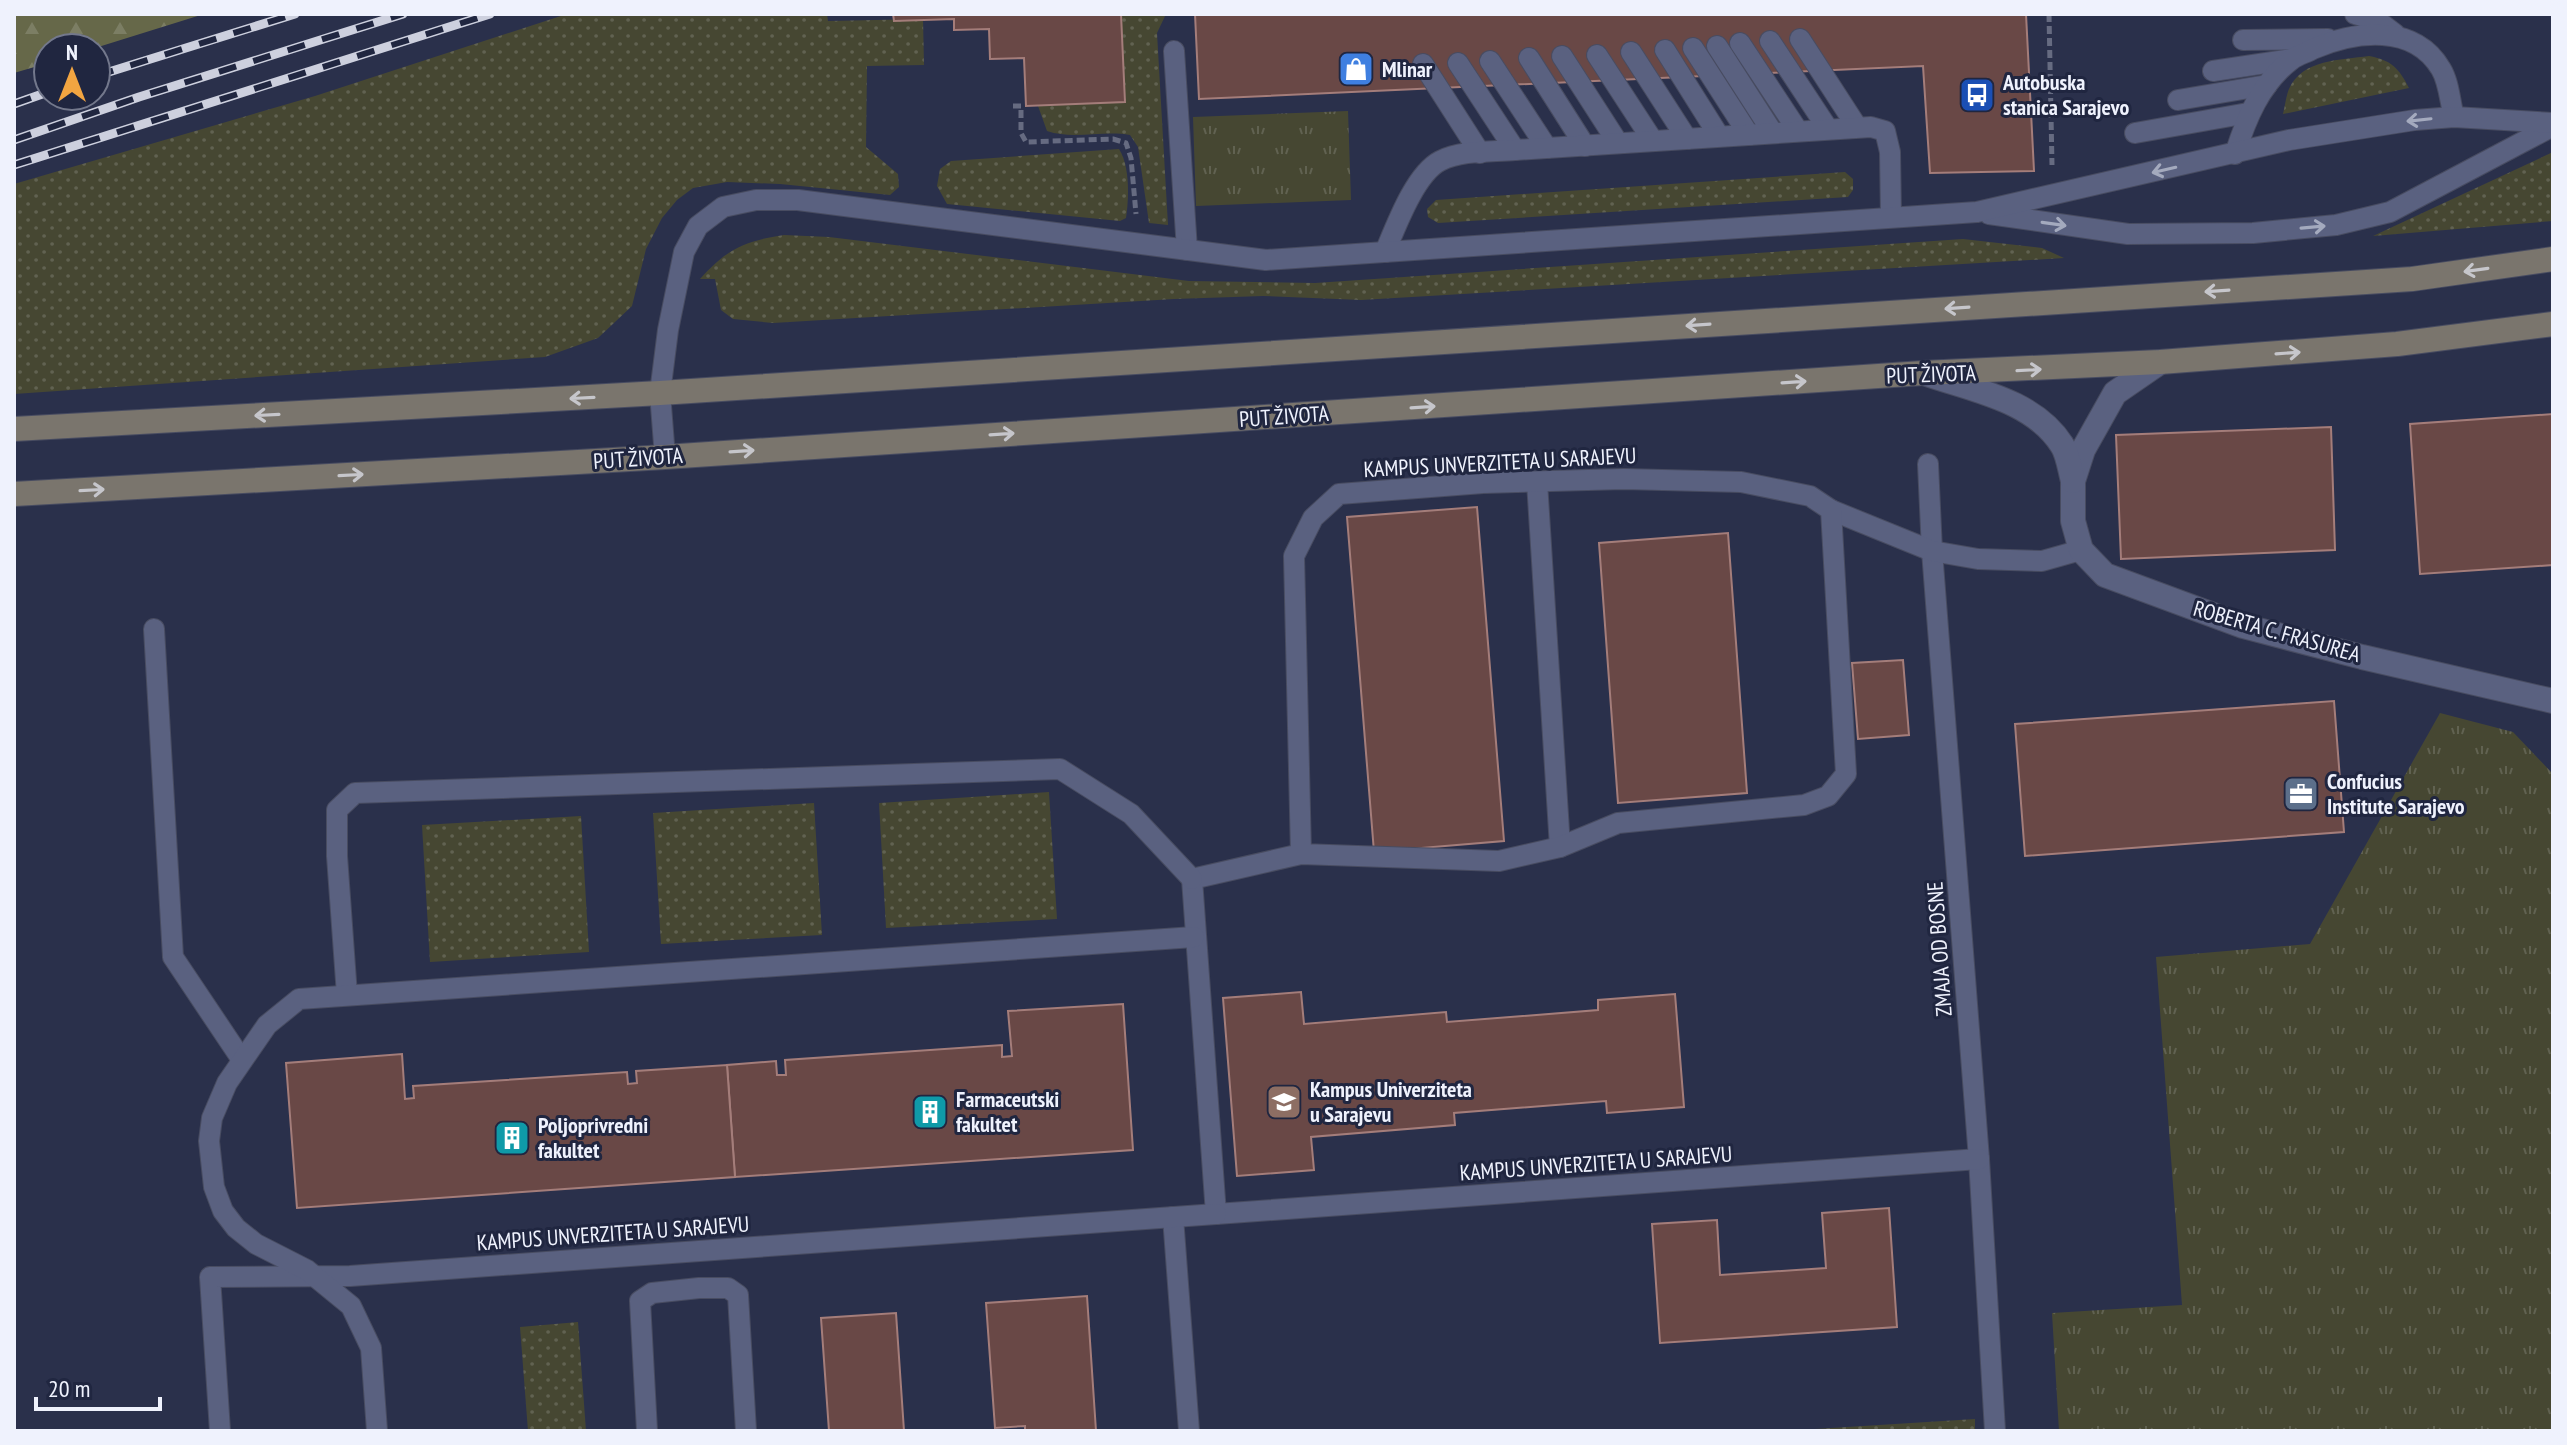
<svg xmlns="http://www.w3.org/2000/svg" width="2567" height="1445" viewBox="0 0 2567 1445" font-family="'PT Sans Narrow',sans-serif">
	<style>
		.grass { fill: url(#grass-dots) }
		.forest { fill: url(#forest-firs) }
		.park { fill: url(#park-tufts) }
		.building { fill: #694846; stroke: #a47d7a; stroke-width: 2 }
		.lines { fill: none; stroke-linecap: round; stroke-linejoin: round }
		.lane-casing { stroke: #484c61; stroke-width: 22 }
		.street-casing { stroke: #484c61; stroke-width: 26 }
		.secondary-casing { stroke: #484c61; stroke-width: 26 }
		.path { stroke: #666b81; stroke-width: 5; stroke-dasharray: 8 4; stroke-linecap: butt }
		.lane { stroke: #5a6180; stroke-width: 20 }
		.street { stroke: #5a6180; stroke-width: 24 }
		.secondary { stroke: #7a756d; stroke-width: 24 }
		.rail-casing { stroke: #cdd0de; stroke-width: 9 }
		.rail { stroke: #202640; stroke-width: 6; stroke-dasharray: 18; stroke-linecap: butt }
		.oneway { stroke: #a4aabe }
		.oneway2 { stroke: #c6c6cb }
		.labels { text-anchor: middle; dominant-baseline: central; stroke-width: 6; stroke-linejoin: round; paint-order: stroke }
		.poi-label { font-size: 22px; font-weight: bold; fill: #eff2fd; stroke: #202640; text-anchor: start }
		.street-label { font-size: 22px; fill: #eff2fd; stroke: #202640 }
	</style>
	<defs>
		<pattern id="grass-dots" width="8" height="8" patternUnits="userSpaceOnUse" patternTransform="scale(2)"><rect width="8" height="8" fill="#464732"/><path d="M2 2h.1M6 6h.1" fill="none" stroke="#616251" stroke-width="1.8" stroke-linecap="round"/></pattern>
		<pattern id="forest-firs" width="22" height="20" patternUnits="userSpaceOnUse" patternTransform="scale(2)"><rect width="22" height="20" fill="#666849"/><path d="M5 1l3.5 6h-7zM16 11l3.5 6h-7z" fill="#7c7e64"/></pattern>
		<pattern id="park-tufts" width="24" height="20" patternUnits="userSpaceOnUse" patternTransform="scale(2)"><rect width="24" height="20" fill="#464732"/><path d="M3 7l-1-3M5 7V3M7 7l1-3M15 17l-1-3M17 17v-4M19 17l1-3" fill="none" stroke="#616251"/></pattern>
	</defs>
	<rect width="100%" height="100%" fill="#2a304b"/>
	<g class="grass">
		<path d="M 567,14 L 827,14 L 828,21 L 923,19 L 924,65 L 867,66 L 866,147 L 898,174 L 899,187 L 890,195 L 780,184 L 727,182 L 693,188 L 677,200 L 662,218 L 646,249 L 632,306 L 598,338 L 545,357 L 14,394 L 14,184 L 315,96 Z"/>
		<path d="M 1121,14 L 1166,14 L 1157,33 L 1168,225 L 1149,223 L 1138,147 L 1130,135 C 1103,130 1073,140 1047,131 L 1038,106 L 1125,102 Z"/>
		<path d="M 2369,56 C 2391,60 2399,68 2409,88 L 2283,114 C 2285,106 2286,96 2289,89 C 2302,59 2341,60 2369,56 Z"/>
		<path d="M 1119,149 C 1130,166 1129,198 1126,218 L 1120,221 L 947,204 L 937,186 L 940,169 L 951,161 Z"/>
		<path d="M 2553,152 L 2553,221 L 2373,236 Z"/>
		<path d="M 1845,172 L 1853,179 L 1853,190 L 1848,197 L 1438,223 L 1428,217 L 1427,209 L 1436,200 Z"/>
		<path d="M 784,235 L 829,237 L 1189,281 L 1315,283 L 1963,239 L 2042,248 L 2064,258 L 1361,300 L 1263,296 L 1174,299 L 773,323 L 733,319 L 721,310 L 715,279 L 700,279 C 727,249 744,241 784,235 Z"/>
		<path d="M 1049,792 L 1057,919 L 886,928 L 879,803 Z"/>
		<path d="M 814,803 L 822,935 L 661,944 L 653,813 Z"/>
		<path d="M 581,816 L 589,952 L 430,962 L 422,825 Z"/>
		<path d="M 578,1322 L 586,1431 L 528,1431 L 520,1327 Z"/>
		<path d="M 1975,1419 L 1975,1431 L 1783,1431 Z"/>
	</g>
	<path class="forest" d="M 14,14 L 204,14 L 95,48 L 48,48 L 48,63 L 14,73 Z"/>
	<g class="park">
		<path d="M 1348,111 L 1351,200 L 1196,206 L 1193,117 Z"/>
		<path d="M 2440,713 L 2513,732 L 2553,774 L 2553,1431 L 2059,1431 L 2052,1313 L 2182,1305 L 2156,957 L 2310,944 Z"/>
	</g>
	<g class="building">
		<path d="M 893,14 L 1121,14 L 1125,102 L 1026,106 L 1024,58 L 990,59 L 989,29 L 954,30 L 954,19 L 894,21 Z"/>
		<path d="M 1195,14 L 2026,14 L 2034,171 L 1930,173 L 1923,66 L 1199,99 Z"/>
		<path d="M 2553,414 L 2553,565 L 2420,574 L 2410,424 Z"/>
		<path d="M 2331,427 L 2335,550 L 2121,559 L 2116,435 Z"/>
		<path d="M 1477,507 L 1504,841 L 1374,852 L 1347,517 Z"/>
		<path d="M 1728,533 L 1747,793 L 1618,803 L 1599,543 Z"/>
		<path d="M 1903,660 L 1909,735 L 1858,739 L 1852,663 Z"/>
		<path d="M 2334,701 L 2344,832 L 2025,856 L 2015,724 Z"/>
		<path d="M 1301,992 L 1304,1024 L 1446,1012 L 1447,1022 L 1598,1010 L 1598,1000 L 1675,994 L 1684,1107 L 1607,1113 L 1606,1101 L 1454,1113 L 1455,1125 L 1311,1137 L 1314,1170 L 1237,1176 L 1223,998 Z"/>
		<path d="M 1123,1004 L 1133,1150 L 735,1177 L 727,1065 L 776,1061 L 777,1075 L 786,1075 L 785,1060 L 1002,1045 L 1002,1057 L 1012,1056 L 1008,1011 Z"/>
		<path d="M 402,1054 L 405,1099 L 414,1098 L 413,1086 L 627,1072 L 628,1084 L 637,1083 L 636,1071 L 727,1065 L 735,1177 L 297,1208 L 286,1063 Z"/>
		<path d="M 1889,1208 L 1897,1327 L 1660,1343 L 1652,1224 L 1717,1220 L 1720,1275 L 1826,1268 L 1822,1213 Z"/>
		<path d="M 1087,1296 L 1096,1431 L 1025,1431 L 1025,1426 L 995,1428 L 986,1303 Z"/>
		<path d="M 896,1313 L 904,1431 L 829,1431 L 821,1318 Z"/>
	</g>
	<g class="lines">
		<defs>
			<g id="lane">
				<path d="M 2355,14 L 2378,21 L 2395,34"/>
				<path d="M 1800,39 L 1857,127"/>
				<path d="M 2243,40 L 2328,39"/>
				<path d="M 1770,41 L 1828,129"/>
				<path d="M 1740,43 L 1798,131"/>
				<path d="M 1717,46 L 1773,133"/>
				<path d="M 1693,48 L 1749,135"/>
				<path d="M 1665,50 L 1719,136"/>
				<path d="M 1174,51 L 1187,250"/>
				<path d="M 1631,52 L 1687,139"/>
				<path d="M 1597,55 L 1653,141"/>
				<path d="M 1562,56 L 1618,143"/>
				<path d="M 1529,58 L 1585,146"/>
				<path d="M 1490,61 L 1547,148"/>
				<path d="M 1458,63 L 1515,150"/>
				<path d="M 1423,64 L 1480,153"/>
				<path d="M 2213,71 L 2292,59"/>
				<path d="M 2178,100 L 2267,85"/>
				<path d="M 2135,133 L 2248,113"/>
				<path d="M 2235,154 C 2246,119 2260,84 2291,60 C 2297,55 2306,53 2313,49 C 2355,31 2414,23 2441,69 C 2449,82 2450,102 2454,117"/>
				<path d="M 1989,214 L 2128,234 L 2253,233 L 2336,225 L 2390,212 L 2553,126"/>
				<path d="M 1385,252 C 1396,226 1415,174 1440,161 C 1461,150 1492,152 1515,150 L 1871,127 L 1885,131 L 1890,152 L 1891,217"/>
				<path d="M 665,457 L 660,393 L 668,330 L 684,252 L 698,226 L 723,207 L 756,200 L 798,200 L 1266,260 L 1977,212 L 2289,140 L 2415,120 L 2454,117 L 2553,123"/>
				<path d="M 1928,464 L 1932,551 L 1979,1159 L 1995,1431"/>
				<path d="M 1537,482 L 1560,847"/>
				<path d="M 1831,510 L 1932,551 L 1978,559 L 2042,561 L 2081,550"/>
				<path d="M 154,629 L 173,957 L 242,1060"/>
				<path d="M 1301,854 L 1499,861 L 1560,847 L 1618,823 L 1804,805 L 1828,796 L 1846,774 L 1831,510 L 1810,496 L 1741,482 L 1624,479 L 1483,483 L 1339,494 L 1313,518 L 1294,556 L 1301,854 L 1192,879 L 1216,1214 L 1979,1159"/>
				<path d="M 347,995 L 337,856 L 337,810 L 355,793 L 1060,769 L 1131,814 L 1192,879"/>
				<path d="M 1173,1217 L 1189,1431"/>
				<path d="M 220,1431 L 210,1277 L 350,1276 L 1216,1214"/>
				<path d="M 377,1431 L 371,1348 L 351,1306 L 307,1270 L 256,1244 L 236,1228 L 223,1211 L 214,1187 L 209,1141 L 212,1118 L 227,1083 L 267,1025 L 299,999 L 1194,937"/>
				<path d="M 647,1431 L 640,1301 L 652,1293 L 699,1288 L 728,1288 L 738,1295 L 746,1431"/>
			</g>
			<g id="street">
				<path d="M 2160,362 L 2115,393 L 2083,450 L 2073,481 L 2073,521 L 2081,550 L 2105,575 L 2243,626 L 2362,657 L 2553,701"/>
				<path d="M 1924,373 C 1971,390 2033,399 2062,445 C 2068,454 2070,470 2073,481"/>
			</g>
			<g id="secondary">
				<path d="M 14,429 L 660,393 L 2412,279 L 2553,259"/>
				<path d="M 14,494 L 665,457 L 1923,373 L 2160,362 L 2397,344 L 2553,324"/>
			</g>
		</defs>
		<use href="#lane" class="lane-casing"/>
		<use href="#street" class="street-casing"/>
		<use href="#secondary" class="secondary-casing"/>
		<g class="path">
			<path d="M 2049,14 L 2052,165"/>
			<path d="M 1013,106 L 1021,106 L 1021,133 L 1026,142 L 1113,139 L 1126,143 L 1131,158 L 1136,214"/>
		</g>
		<use href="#lane" class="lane"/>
		<use href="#street" class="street"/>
		<use href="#secondary" class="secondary"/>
		<defs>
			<g id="rail">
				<path d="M 96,76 L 295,14"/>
				<path d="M 14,104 L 48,92"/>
				<path d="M 14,140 L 139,97 L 403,14"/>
				<path d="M 14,165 L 490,14"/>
			</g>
		</defs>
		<use href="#rail" class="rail-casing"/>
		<use href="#rail" class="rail"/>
	</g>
	<defs><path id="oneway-shaft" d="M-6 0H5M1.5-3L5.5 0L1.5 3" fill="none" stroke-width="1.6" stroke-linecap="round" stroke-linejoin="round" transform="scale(2)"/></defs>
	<g class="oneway">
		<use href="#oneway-shaft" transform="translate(2419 120) rotate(174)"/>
		<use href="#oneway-shaft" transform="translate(2164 170) rotate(167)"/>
		<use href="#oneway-shaft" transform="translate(2054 224) rotate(8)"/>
		<use href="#oneway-shaft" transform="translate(2313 227) rotate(-5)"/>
	</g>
	<g class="oneway2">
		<use href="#oneway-shaft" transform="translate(2476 270) rotate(172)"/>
		<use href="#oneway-shaft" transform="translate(2217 291) rotate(176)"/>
		<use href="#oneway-shaft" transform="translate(1957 308) rotate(176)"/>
		<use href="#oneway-shaft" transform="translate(1698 325) rotate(176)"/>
		<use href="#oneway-shaft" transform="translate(2288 353) rotate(-4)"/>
		<use href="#oneway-shaft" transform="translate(2029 370) rotate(-3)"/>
		<use href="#oneway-shaft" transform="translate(1794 382) rotate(-4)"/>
		<use href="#oneway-shaft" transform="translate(582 398) rotate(177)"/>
		<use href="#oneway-shaft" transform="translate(1423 407) rotate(-4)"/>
		<use href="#oneway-shaft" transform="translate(267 415) rotate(177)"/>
		<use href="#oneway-shaft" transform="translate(1002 434) rotate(-4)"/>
		<use href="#oneway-shaft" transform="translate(742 451) rotate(-4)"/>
		<use href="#oneway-shaft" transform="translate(351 475) rotate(-3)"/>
		<use href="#oneway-shaft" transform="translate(92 490) rotate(-3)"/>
	</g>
	<defs>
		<symbol id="shop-square" viewBox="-11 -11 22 22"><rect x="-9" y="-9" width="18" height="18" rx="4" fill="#3f7fe0" stroke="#202640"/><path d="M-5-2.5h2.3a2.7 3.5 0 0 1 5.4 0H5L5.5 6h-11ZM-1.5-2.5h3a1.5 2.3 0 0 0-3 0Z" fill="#fff"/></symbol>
		<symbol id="bus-square" viewBox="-11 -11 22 22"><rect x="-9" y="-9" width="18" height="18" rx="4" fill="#1a4fb4" stroke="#202640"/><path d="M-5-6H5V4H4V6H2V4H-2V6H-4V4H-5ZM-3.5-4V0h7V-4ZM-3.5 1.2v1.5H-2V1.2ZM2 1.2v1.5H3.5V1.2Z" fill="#fff"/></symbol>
		<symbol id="office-square" viewBox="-11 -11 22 22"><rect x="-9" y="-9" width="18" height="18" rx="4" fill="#5c6f8a" stroke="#202640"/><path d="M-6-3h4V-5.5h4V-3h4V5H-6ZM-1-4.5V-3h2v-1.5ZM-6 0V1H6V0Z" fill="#fff"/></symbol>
		<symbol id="university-square" viewBox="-11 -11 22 22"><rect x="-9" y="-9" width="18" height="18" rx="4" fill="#8d6e63" stroke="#202640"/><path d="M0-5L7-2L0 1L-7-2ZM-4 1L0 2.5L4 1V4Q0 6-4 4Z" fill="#fff"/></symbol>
		<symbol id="building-square" viewBox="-11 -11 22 22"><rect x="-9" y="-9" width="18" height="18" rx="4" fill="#0f9aa8" stroke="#202640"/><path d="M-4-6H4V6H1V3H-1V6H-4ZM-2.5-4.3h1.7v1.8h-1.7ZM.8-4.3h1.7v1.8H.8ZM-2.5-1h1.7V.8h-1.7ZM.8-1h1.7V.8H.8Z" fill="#fff"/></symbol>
	</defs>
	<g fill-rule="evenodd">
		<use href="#shop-square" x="1336" y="49" width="40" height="40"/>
		<use href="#bus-square" x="1957" y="75" width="40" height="40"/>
		<use href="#office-square" x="2281" y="774" width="40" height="40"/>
		<use href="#university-square" x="1264" y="1082" width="40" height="40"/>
		<use href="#building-square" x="910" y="1092" width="40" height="40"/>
		<use href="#building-square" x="492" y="1118" width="40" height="40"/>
	</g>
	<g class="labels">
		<g class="poi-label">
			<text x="1382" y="69">Mlinar</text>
			<text x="2003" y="82">Autobuska<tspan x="2003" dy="25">stanica Sarajevo</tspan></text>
			<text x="2327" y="781">Confucius<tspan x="2327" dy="25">Institute Sarajevo</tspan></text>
			<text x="1310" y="1089">Kampus Univerziteta<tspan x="1310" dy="25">u Sarajevu</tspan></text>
			<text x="956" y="1099">Farmaceutski<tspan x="956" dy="25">fakultet</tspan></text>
			<text x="538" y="1125">Poljoprivredni<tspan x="538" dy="25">fakultet</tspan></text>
		</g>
		<g class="street-label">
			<text transform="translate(1931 374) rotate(-2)">PUT ŽIVOTA</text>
			<text transform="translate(1284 416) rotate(-4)">PUT ŽIVOTA</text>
			<text transform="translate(638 458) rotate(-4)">PUT ŽIVOTA</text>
			<text transform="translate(1500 462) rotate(-3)">KAMPUS UNVERZITETA U SARAJEVU</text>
			<text transform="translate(2277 631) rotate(16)">ROBERTA C. FRASUREA</text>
			<text transform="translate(1939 949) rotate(-94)">ZMAJA OD BOSNE</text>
			<text transform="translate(1596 1163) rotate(-4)">KAMPUS UNVERZITETA U SARAJEVU</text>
			<text transform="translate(613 1233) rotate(-4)">KAMPUS UNVERZITETA U SARAJEVU</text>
		</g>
	</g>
	<rect width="2567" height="1445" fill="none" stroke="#eff2fd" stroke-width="32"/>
	<g transform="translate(72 72)"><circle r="38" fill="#202640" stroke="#73788c" stroke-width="2"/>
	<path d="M0-6L14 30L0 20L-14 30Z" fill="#f2a541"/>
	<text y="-12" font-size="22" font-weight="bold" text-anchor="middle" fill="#eff2fd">N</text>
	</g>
	<path d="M36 1397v12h124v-12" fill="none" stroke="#eff2fd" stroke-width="4"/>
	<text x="48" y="1397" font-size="24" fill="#eff2fd" stroke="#202640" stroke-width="6" paint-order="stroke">20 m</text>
</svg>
